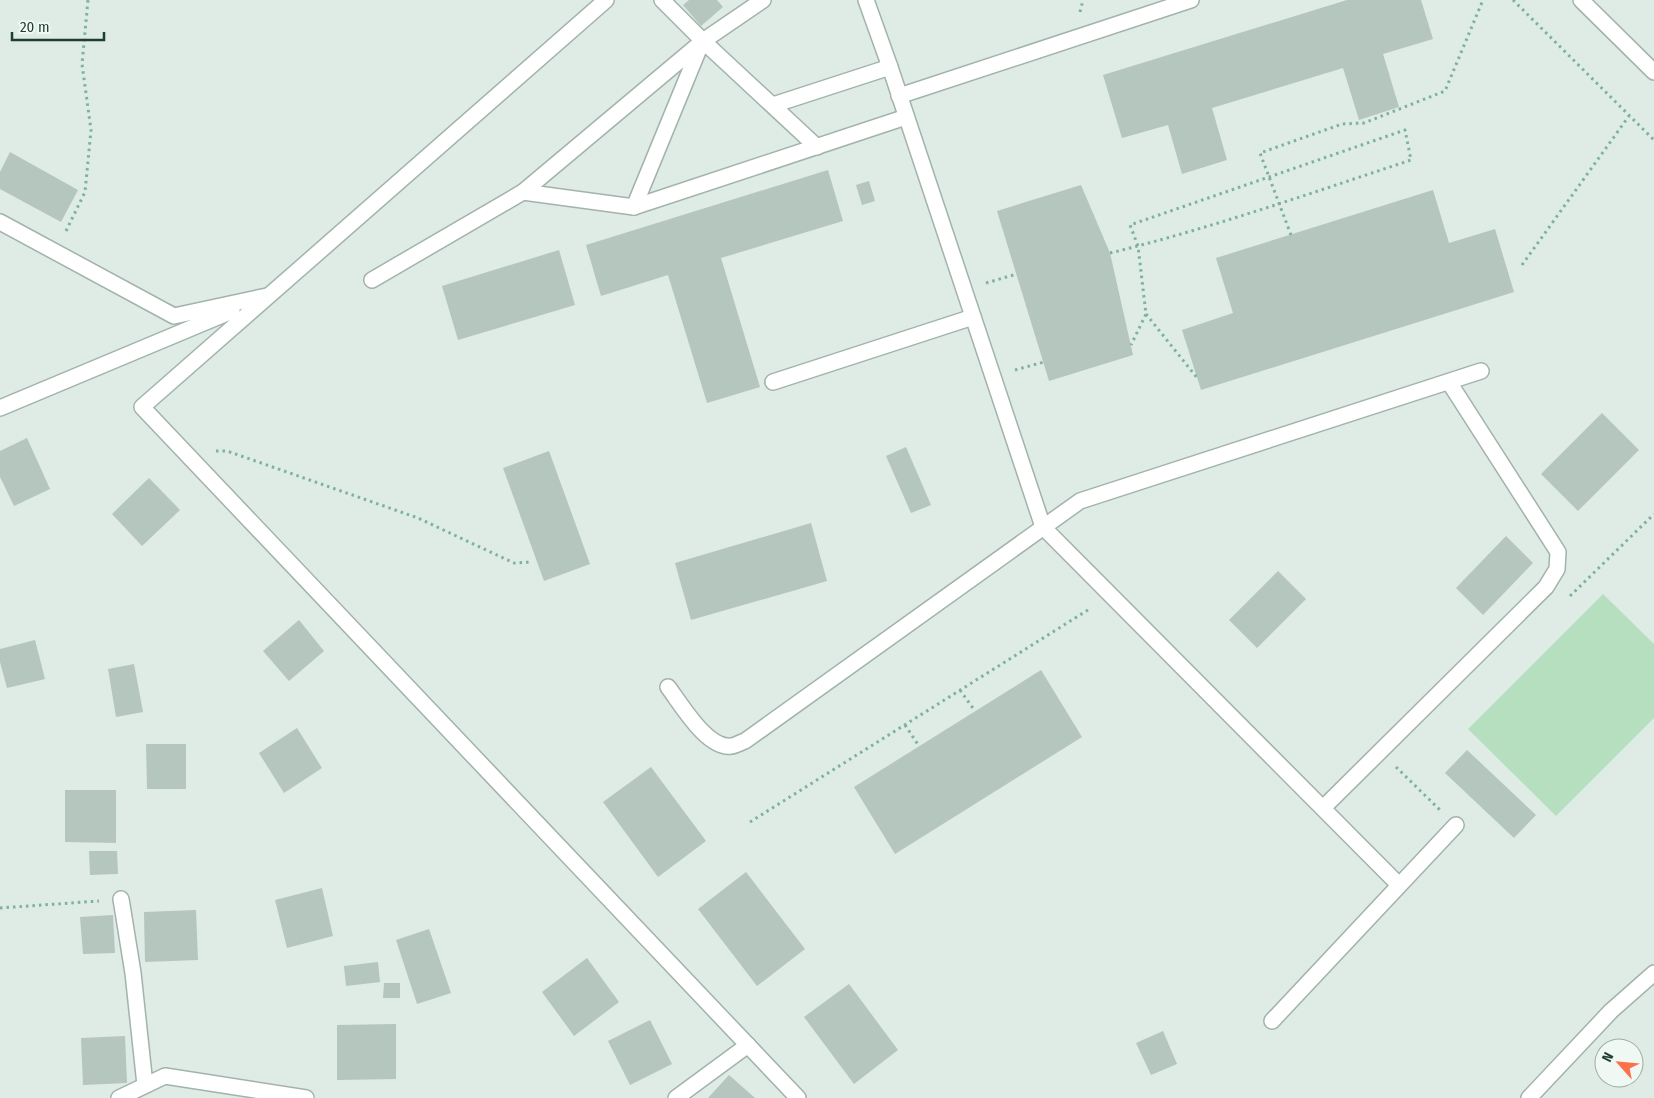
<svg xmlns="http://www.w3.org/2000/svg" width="1654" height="1098" viewBox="0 0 1654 1098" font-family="'Fira Sans Condensed',sans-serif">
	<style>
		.green { fill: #b6dfbf }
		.building { fill: #b4c6be }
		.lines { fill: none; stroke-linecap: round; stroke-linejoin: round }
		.minor-casing { stroke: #a2b3ac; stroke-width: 18 }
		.path { stroke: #7db29f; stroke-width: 3; stroke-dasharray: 2.5 4; stroke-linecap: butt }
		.minor { stroke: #fff; stroke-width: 15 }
	</style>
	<rect width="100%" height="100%" fill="#dfebe5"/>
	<path class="green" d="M 1603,594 L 1654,644 L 1654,718 L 1556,816 L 1468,729 Z"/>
	<g class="building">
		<path d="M 689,0 L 717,0 L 723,7 L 701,26 L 683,5 Z"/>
		<path d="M 1347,0 L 1421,0 L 1433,39 L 1383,54 L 1399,107 L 1359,120 L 1343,68 L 1212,108 L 1227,160 L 1182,174 L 1168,125 L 1122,138 L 1103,75 Z"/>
		<path d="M 10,152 L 78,190 L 61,222 L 0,189 L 0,172 Z"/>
		<path d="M 828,170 L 843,221 L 721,258 L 760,387 L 707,403 L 668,275 L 601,296 L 586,245 Z"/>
		<path d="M 869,181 L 875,201 L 862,205 L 856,185 Z"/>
		<path d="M 1081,185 L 1110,253 L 1133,355 L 1049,381 L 997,211 Z"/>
		<path d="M 1433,190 L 1449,243 L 1495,229 L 1514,292 L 1201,390 L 1182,330 L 1233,313 L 1216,258 Z"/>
		<path d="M 559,250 L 575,305 L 458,340 L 442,286 Z"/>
		<path d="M 1602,413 L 1639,450 L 1578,511 L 1541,474 Z"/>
		<path d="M 27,438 L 50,489 L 14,506 L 0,477 L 0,451 Z"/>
		<path d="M 906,447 L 931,505 L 911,513 L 886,456 Z"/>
		<path d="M 549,451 L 590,564 L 544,581 L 503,468 Z"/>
		<path d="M 149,478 L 180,510 L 142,546 L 112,514 Z"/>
		<path d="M 811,523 L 827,581 L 691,620 L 675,563 Z"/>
		<path d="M 1506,536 L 1533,563 L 1483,615 L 1456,588 Z"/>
		<path d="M 1278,571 L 1306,599 L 1257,648 L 1229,620 Z"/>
		<path d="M 299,620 L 324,651 L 289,681 L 263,651 Z"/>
		<path d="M 35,640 L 45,679 L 7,688 L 0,662 L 0,649 Z"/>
		<path d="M 134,664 L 143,712 L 116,717 L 108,669 Z"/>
		<path d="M 1041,670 L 1082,737 L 895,854 L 854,787 Z"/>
		<path d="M 297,728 L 322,768 L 284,793 L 259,753 Z"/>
		<path d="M 146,744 L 186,744 L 186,789 L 147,789 Z"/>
		<path d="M 1467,750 L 1536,815 L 1514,838 L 1445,773 Z"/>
		<path d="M 651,767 L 706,841 L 658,877 L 603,802 Z"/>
		<path d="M 65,790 L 116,790 L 116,843 L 65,842 Z"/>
		<path d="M 89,851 L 117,851 L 118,874 L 90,875 Z"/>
		<path d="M 746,872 L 805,949 L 757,986 L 698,909 Z"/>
		<path d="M 322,888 L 333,936 L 287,948 L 275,900 Z"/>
		<path d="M 196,910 L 198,960 L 145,962 L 144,912 Z"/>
		<path d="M 113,915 L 115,953 L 83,954 L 80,917 Z"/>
		<path d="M 429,929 L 451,993 L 417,1004 L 396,940 Z"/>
		<path d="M 587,958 L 619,1002 L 574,1036 L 542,992 Z"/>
		<path d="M 378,962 L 380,982 L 346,986 L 344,966 Z"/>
		<path d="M 384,983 L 400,983 L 400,998 L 383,998 Z"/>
		<path d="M 849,984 L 898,1050 L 854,1084 L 804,1017 Z"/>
		<path d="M 650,1020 L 672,1064 L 630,1085 L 608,1041 Z"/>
		<path d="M 396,1024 L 396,1079 L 337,1080 L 337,1025 Z"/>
		<path d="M 1163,1031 L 1177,1064 L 1151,1075 L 1136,1043 Z"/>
		<path d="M 125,1036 L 127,1083 L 83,1085 L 81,1038 Z"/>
		<path d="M 729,1075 L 755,1098 L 708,1098 Z"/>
	</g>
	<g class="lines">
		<defs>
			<g id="minor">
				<path d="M 606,0 L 142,407 L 798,1098"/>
				<path d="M 662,0 L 703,41 L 817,147"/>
				<path d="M 866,0 L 890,67 L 1043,527 L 1399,885"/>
				<path d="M 1581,0 L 1654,72"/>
				<path d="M 899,96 L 1191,0"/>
				<path d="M 773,105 L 890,67"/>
				<path d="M 523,192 L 634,207 L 906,117"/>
				<path d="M 634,207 L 701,44"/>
				<path d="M 0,222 L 174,316 L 267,296"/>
				<path d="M 372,280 L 523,192 L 703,41 L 763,0"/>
				<path d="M 773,382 L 973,317"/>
				<path d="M 0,408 L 232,311"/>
				<path d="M 668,687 C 681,704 707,749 731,746 C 735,746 741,742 745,741 L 1080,501 L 1481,371"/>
				<path d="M 1323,808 L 1546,587 L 1557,569 L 1558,552 L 1449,382"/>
				<path d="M 121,899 L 133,973 L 145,1085"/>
				<path d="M 1272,1021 L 1456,825"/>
				<path d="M 119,1098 L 165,1076 L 306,1098"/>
				<path d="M 676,1098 L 748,1045"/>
				<path d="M 1529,1098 L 1611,1011 L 1654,973"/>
			</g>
		</defs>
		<use href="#minor" class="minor-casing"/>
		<g class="path">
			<path d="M 1513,0 L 1654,140"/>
			<path d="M 1080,12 L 1083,0"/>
			<path d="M 66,231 L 85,192 L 91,130 L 82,64 L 88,0"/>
			<path d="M 1291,235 L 1260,153 L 1342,124 L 1364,123 L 1445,91 L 1483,0"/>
			<path d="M 1110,253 C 1212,228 1311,193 1411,160 L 1405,130 L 1130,225 L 1138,246 L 1146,314 L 1131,345"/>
			<path d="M 1522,265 L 1629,116"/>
			<path d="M 986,283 L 1017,274"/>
			<path d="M 1146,314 L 1198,379"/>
			<path d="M 1015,370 L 1044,362"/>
			<path d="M 216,451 L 227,451 L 418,518 L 514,563 L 532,562"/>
			<path d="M 1570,596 L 1654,514"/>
			<path d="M 960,690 L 975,711"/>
			<path d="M 905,725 L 919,746"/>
			<path d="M 1396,767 L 1440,810"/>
			<path d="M 750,822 L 1091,608"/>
			<path d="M 0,908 L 99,901"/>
		</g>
		<use href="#minor" class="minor"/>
	</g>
	<g transform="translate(1619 1063) rotate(297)"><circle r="24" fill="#eff8f3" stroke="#9cada6"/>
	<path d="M0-4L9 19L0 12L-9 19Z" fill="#fc704c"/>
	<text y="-8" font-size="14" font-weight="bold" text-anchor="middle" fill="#1f3d33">N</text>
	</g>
	<path d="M12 32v8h92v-8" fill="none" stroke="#1f3d33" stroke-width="2.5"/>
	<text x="20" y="32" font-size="15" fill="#1f3d33" stroke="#eff8f3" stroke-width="4" paint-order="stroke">20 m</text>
</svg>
